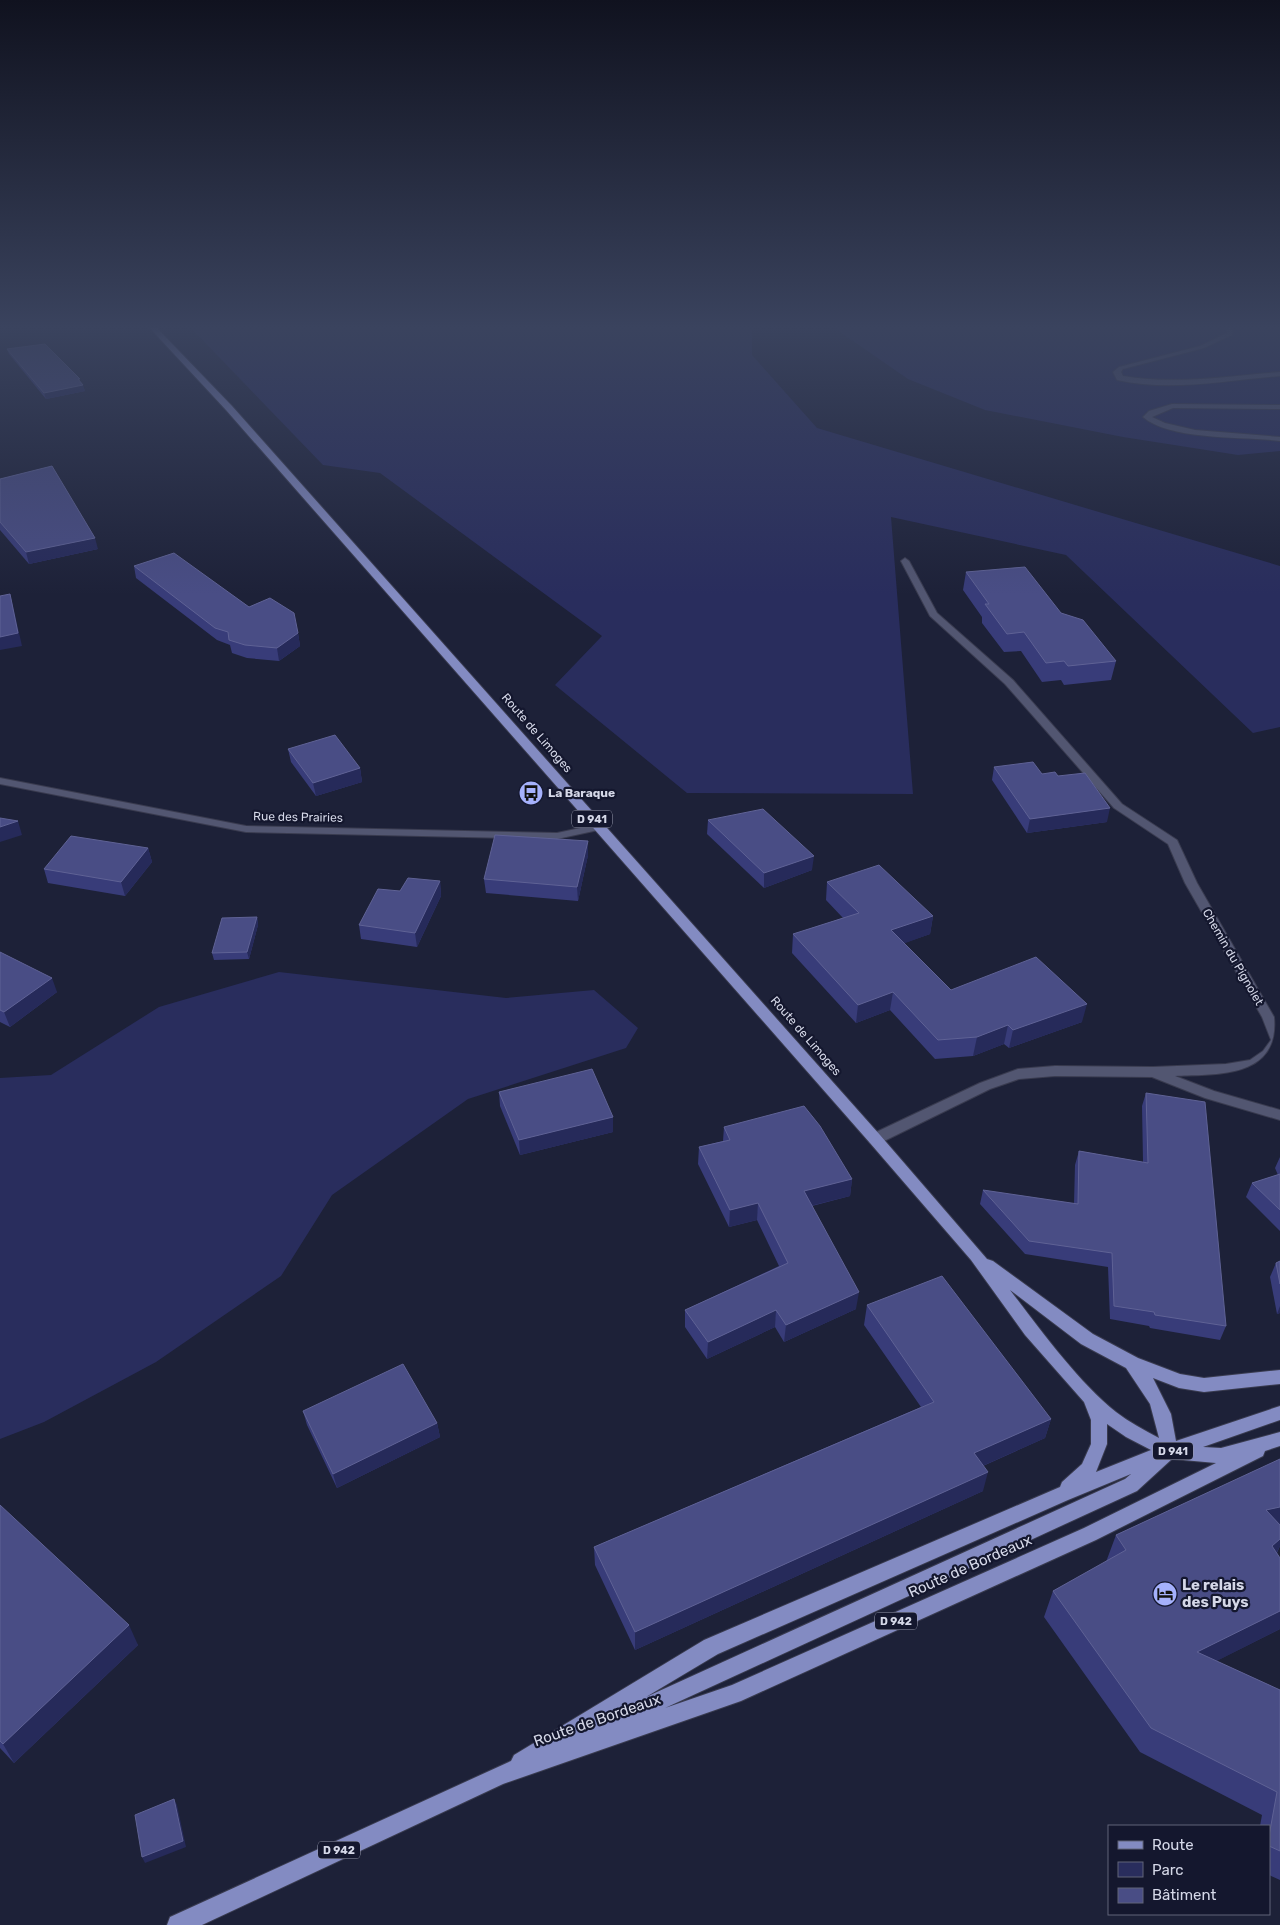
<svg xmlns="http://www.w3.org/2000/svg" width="1280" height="1925" viewBox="0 0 1280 1925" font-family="Rubik,sans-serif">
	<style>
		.green { fill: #292d5d }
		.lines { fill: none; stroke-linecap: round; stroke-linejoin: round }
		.minor-casing { stroke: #393b4f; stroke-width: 2 }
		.primary-casing { stroke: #393b4f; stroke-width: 2 }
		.minor { fill: #525671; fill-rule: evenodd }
		.primary { fill: #838bc2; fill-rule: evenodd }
		.wall { fill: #383c79 }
		.shaded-wall { fill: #262a5a }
		.building { fill: #494d85; stroke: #5f6295 }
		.labels { text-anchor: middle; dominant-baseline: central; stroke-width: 4.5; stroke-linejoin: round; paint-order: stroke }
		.shield { fill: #14172e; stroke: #9b9eb0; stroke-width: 1 }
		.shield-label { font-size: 11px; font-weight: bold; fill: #d5d8e8 }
		.street-label { font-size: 12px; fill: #d5d8e8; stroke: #14172e }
		.poi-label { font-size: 12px; font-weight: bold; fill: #d5d8e8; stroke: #14172e; text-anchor: start }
		.near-street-label { font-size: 15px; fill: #d5d8e8; stroke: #14172e }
		.near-poi-label { font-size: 15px; font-weight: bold; fill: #d5d8e8; stroke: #14172e; text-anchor: start }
	</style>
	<rect width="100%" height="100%" fill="#1d2138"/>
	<g class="green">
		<path d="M 188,325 L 752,325 L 752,355 L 817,428 L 1280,566 L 1280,727 L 1253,733 L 1066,555 L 891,517 L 913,794 L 687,793 L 555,685 L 602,636 L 380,473 L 323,465 Z"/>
		<path d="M 830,325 L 1280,325 L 1280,451 L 1238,455 L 1123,437 L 985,410 L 908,379 Z"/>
		<path d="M 279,972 L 506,998 L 594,990 L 638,1028 L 626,1048 L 468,1099 L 332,1195 L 281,1276 L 156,1362 L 44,1422 L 0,1439 L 0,1078 L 51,1075 L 159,1007 Z"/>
	</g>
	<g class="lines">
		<defs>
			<g id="minor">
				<path d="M 1227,325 L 1233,325 L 1232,335 L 1204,348 L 1123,369 L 1121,372 L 1123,376 C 1175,385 1227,376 1280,372 L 1280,376 C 1226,380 1171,392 1117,380 L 1113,372 L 1119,367 L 1200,346 L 1227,333 Z"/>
				<path d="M 1172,404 L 1280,405 L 1280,409 L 1173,408 L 1152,417 L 1165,423 L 1195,430 L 1280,437 L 1280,441 C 1243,436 1171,441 1143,417 L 1149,411 Z"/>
				<path d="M 905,558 L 909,561 L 937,613 L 1013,680 L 1122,804 L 1177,840 L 1197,883 L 1274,1017 C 1280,1080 1213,1074 1175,1076 L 1214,1091 L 1280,1110 L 1280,1120 L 1205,1098 L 1152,1077 L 1055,1076 L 1019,1079 L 990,1089 L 880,1143 L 875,1144 L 870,1143 L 868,1139 L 870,1135 L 980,1083 L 1018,1069 L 1055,1066 L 1153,1067 L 1226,1064 L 1250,1060 L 1263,1051 L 1271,1040 L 1262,1017 L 1185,883 L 1168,844 L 1114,808 L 1005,684 L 930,616 L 901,561 Z"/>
				<path d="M 0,778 L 246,826 L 557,833 L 599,824 L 605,827 L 603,829 L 557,839 L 246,832 L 0,784 Z"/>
			</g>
			<path id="primary" d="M 147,325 L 154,325 L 232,406 L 880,1135 L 987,1259 L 993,1261 L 1093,1334 L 1138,1358 L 1180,1374 L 1204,1378 L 1280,1370 L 1280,1384 L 1204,1392 L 1179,1388 L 1153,1378 L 1171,1414 L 1176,1441 L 1280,1406 L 1280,1420 L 1203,1447 L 1221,1448 L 1280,1432 L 1280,1446 L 1265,1451 L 1263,1456 L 1096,1540 L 741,1701 L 503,1784 L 202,1925 L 167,1925 L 170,1917 L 511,1761 L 514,1755 L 704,1640 L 1060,1487 L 1062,1482 L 1082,1464 L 1091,1444 L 1091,1420 L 1084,1402 L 1025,1335 L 971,1260 L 870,1143 L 226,410 ZM 1010,1290 L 1081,1344 L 1126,1368 L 1150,1404 L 1159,1438 C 1144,1430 1129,1422 1116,1412 C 1078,1382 1040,1329 1010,1290 ZM 1107,1424 L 1126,1437 L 1151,1450 L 1096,1472 L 1107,1444 ZM 1172,1459 L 1216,1463 L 1084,1528 L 732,1685 L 665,1708 L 1137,1491 ZM 1131,1474 L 1125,1479 L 646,1697 L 718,1654 L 1068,1500 Z"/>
		</defs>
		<use href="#minor" class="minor-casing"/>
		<use href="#primary" class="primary-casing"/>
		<use href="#minor" class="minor"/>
		<use href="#primary" class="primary"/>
	</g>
	<g class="wall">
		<path d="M 7,349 L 81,383 L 85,391 L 46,399 L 9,354 Z"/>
		<path d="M 0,479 L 98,549 L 29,564 L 0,530 Z"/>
		<path d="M 134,566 L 249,607 L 298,633 L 300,646 L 279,661 L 247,658 L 232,653 L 230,645 L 217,640 L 136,578 Z"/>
		<path d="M 966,572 L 1061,613 L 1116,661 L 1111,680 L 1064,685 L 1061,680 L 1042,682 L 1021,651 L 1004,652 L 982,623 L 982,617 L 963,590 Z"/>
		<path d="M 288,749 L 360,768 L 362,782 L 316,796 L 291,762 Z"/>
		<path d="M 994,767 L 1058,776 L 1107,822 L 1027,833 L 992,780 Z"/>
		<path d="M 708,820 L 812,870 L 764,888 L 707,834 Z"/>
		<path d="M 148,848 L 152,862 L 125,896 L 48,883 L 44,869 Z"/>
		<path d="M 588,855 L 578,901 L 486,893 L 484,879 Z"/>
		<path d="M 440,881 L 441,896 L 417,947 L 361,939 L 359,925 L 400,891 Z"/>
		<path d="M 827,882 L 933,916 L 930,934 L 904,943 L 951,990 L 1082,1022 L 1009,1048 L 1004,1044 L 973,1056 L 935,1059 L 890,1010 L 856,1023 L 792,953 L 793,934 L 843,918 L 826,900 Z"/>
		<path d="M 257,917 L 258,925 L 249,959 L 214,960 L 212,953 Z"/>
		<path d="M 0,952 L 57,992 L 10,1027 L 0,1022 Z"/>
		<path d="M 499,1092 L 613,1117 L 613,1132 L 520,1155 L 500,1106 Z"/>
		<path d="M 1146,1093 L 1226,1326 L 1220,1340 L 1150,1328 L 1149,1326 L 1110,1319 L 1108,1267 L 1025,1254 L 980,1204 L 983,1190 L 1074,1204 L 1075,1165 L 1079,1151 L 1143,1162 L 1142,1106 Z"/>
		<path d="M 724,1127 L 852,1179 L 850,1196 L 812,1206 L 856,1309 L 784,1342 L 775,1327 L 707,1359 L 685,1327 L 685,1310 L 779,1266 L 757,1220 L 729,1227 L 698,1164 L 699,1147 L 723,1141 Z"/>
		<path d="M 1280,1157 L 1280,1231 L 1246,1197 L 1252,1183 L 1278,1175 L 1275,1168 Z"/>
		<path d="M 1280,1261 L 1280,1313 L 1277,1314 L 1270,1277 L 1276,1263 Z"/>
		<path d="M 867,1305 L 1051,1419 L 1045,1438 L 983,1466 L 983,1491 L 635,1650 L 595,1565 L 594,1547 L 921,1407 L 864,1325 Z"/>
		<path d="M 303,1411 L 437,1423 L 440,1437 L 337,1488 L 307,1425 Z"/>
		<path d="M 1280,1459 L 1280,1546 L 1277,1553 L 1280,1558 L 1280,1629 L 1216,1661 L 1280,1690 L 1280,1880 L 1269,1875 L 1269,1826 L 1260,1826 L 1262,1815 L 1140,1752 L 1044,1617 L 1053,1591 L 1106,1562 L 1116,1535 Z"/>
		<path d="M 0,1506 L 138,1645 L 14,1763 L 0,1748 Z"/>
	</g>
	<g class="shaded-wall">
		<path d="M 83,385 L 85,391 L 46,399 L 44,393 Z"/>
		<path d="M 95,538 L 98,549 L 29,564 L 26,552 Z"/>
		<path d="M 10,594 L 13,606 L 22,646 L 0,650 L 0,637 Z"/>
		<path d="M 298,633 L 300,646 L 279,661 L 277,648 Z"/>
		<path d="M 360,768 L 362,782 L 316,796 L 313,783 Z"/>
		<path d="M 1110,808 L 1107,822 L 1027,833 L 1030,819 Z"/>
		<path d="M 18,821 L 22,835 L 0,842 L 0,827 Z"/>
		<path d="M 588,841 L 588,855 L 578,901 L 577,887 Z"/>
		<path d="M 148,848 L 152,862 L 125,896 L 121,882 Z"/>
		<path d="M 814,856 L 812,870 L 764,888 L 764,873 Z"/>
		<path d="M 440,881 L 441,896 L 417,947 L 415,933 Z"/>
		<path d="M 933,916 L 930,934 L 889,949 L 891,930 Z"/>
		<path d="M 257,917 L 258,925 L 249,959 L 247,952 Z"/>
		<path d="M 52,978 L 57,992 L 10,1027 L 4,1012 Z"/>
		<path d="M 893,992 L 890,1010 L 856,1023 L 858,1005 Z"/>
		<path d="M 1087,1004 L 1082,1022 L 1009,1048 L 1013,1030 Z"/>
		<path d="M 1008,1025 L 1004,1044 L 973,1056 L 977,1037 Z"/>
		<path d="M 613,1117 L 613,1132 L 520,1155 L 519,1140 Z"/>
		<path d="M 852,1179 L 850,1196 L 802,1208 L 804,1191 Z"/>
		<path d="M 758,1203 L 757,1220 L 729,1227 L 730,1210 Z"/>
		<path d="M 859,1292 L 856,1309 L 784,1342 L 786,1325 Z"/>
		<path d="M 1280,1306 L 1280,1313 L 1277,1314 Z"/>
		<path d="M 776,1310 L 775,1327 L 707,1359 L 708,1342 Z"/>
		<path d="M 1051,1419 L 1045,1438 L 969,1472 L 974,1453 Z"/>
		<path d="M 437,1423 L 440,1437 L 337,1488 L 333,1474 Z"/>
		<path d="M 988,1472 L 983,1491 L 635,1650 L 635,1632 Z"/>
		<path d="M 1280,1507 L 1280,1530 L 1266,1510 Z"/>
		<path d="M 1280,1539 L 1280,1546 L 1273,1559 L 1272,1546 Z"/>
		<path d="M 1280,1611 L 1280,1629 L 1185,1677 L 1197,1652 Z"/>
		<path d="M 129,1625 L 138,1645 L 14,1763 L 3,1744 Z"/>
		<path d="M 174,1799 L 177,1805 L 186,1847 L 145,1863 L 142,1857 Z"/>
	</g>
	<g class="building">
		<path d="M 45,344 L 80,379 L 78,379 L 83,385 L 44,393 L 7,349 Z"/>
		<path d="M 52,466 L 95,538 L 26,552 L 0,522 L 0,479 Z"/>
		<path d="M 174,553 L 249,607 L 270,598 L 294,613 L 298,633 L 277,648 L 245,645 L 229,640 L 228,632 L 215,628 L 134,566 Z"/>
		<path d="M 1025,567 L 1061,613 L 1083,620 L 1116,661 L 1068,666 L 1064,661 L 1046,663 L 1024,632 L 1007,634 L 985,604 L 989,604 L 966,572 Z"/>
		<path d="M 10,594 L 18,633 L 0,637 L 0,596 Z"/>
		<path d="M 335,735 L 360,768 L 313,783 L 288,749 Z"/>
		<path d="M 1033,762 L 1042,774 L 1055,772 L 1058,776 L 1085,773 L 1110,808 L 1030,819 L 994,767 Z"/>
		<path d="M 763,809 L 814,856 L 764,873 L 708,820 Z"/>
		<path d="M 0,818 L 18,821 L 0,827 Z"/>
		<path d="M 495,835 L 588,841 L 577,887 L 484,879 Z"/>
		<path d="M 71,836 L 148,848 L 121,882 L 44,869 Z"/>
		<path d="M 879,865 L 933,916 L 891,930 L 951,990 L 1036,957 L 1087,1004 L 1013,1030 L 1008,1025 L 977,1037 L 938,1040 L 893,992 L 858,1005 L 793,934 L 859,913 L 827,882 Z"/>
		<path d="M 408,878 L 440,881 L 415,933 L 359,925 L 378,889 L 400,891 Z"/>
		<path d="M 257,917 L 247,952 L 212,953 L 222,918 Z"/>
		<path d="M 0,952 L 52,978 L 4,1012 L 0,1010 Z"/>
		<path d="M 592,1069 L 613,1117 L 519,1140 L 499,1092 Z"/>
		<path d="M 1146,1093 L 1205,1102 L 1226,1326 L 1155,1315 L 1154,1312 L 1114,1306 L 1112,1253 L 1029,1241 L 983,1190 L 1078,1204 L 1079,1151 L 1148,1163 Z"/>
		<path d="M 804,1106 L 820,1126 L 852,1179 L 804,1191 L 859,1292 L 786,1325 L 776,1310 L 708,1342 L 685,1310 L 788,1263 L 758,1203 L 730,1210 L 699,1147 L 730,1140 L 724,1127 Z"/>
		<path d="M 1280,1174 L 1280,1210 L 1252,1183 Z"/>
		<path d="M 1280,1261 L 1280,1284 L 1276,1263 Z"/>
		<path d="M 942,1276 L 1051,1419 L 974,1453 L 988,1472 L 635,1632 L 594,1547 L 934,1402 L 867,1305 Z"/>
		<path d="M 403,1364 L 437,1423 L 333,1474 L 303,1411 Z"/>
		<path d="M 1280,1459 L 1280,1507 L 1266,1510 L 1280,1525 L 1280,1539 L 1272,1546 L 1280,1558 L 1280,1611 L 1197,1652 L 1280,1690 L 1280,1851 L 1269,1846 L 1269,1836 L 1277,1792 L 1151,1728 L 1053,1591 L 1126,1550 L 1116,1535 Z"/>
		<path d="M 0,1505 L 129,1625 L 3,1744 L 0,1741 Z"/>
		<path d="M 174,1799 L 183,1841 L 142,1857 L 135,1815 Z"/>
	</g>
	<linearGradient id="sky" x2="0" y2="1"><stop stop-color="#10121f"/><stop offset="0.55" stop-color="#3a435e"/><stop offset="1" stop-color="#3a435e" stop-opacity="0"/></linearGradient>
	<rect width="1280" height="595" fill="url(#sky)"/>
	<defs>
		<symbol id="bus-disc" viewBox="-11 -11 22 22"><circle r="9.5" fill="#a5b1fc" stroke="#14172e"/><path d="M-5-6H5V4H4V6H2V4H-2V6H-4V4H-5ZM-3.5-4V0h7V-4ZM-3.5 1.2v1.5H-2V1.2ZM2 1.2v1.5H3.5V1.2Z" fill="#111"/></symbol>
		<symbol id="hotel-disc" viewBox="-11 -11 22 22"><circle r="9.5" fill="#a5b1fc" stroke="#14172e"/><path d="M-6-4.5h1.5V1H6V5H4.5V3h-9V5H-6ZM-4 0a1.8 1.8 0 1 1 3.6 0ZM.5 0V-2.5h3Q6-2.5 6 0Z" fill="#111"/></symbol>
	</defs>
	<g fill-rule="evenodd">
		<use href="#bus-disc" x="517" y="779" width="28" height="28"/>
		<use href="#hotel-disc" x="1151" y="1580" width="28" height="28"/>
	</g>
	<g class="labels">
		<g class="shield">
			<rect x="572" y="810.5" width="40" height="17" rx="4"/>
			<rect x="1153" y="1442.5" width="40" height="17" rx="4"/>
			<rect x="875" y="1612.5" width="42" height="17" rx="4"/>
			<rect x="318" y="1841.5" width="42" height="17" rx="4"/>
		</g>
		<g class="shield-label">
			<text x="592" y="819">D 941</text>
			<text x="1173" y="1451">D 941</text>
			<text x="896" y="1621">D 942</text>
			<text x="339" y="1850">D 942</text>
		</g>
		<g class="street-label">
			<text transform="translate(537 733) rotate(49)">Route de Limoges</text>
			<text transform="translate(298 817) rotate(1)">Rue des Prairies</text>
			<text transform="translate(1233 957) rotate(60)">Chemin du Pignolet</text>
			<text transform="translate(806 1036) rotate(49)">Route de Limoges</text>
		</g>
		<g class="poi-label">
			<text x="548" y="793">La Baraque</text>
		</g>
		<g class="near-street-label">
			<text transform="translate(970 1566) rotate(-24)">Route de Bordeaux</text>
			<text transform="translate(597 1720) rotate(-19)">Route de Bordeaux</text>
		</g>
		<g class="near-poi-label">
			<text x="1182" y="1585">Le relais<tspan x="1182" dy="17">des Puys</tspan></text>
		</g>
	</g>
	<rect x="1108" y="1825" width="162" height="90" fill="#14172e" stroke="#616478"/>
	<rect x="1118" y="1841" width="25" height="8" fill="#838bc2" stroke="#616478"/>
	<text x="1152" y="1850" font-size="15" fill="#d5d8e8">Route</text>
	<rect x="1118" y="1862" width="25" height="15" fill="#292d5d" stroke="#616478"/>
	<text x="1152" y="1875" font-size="15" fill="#d5d8e8">Parc</text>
	<rect x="1118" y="1888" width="25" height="15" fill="#494d85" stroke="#616478"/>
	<text x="1152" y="1900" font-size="15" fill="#d5d8e8">Bâtiment</text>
</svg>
